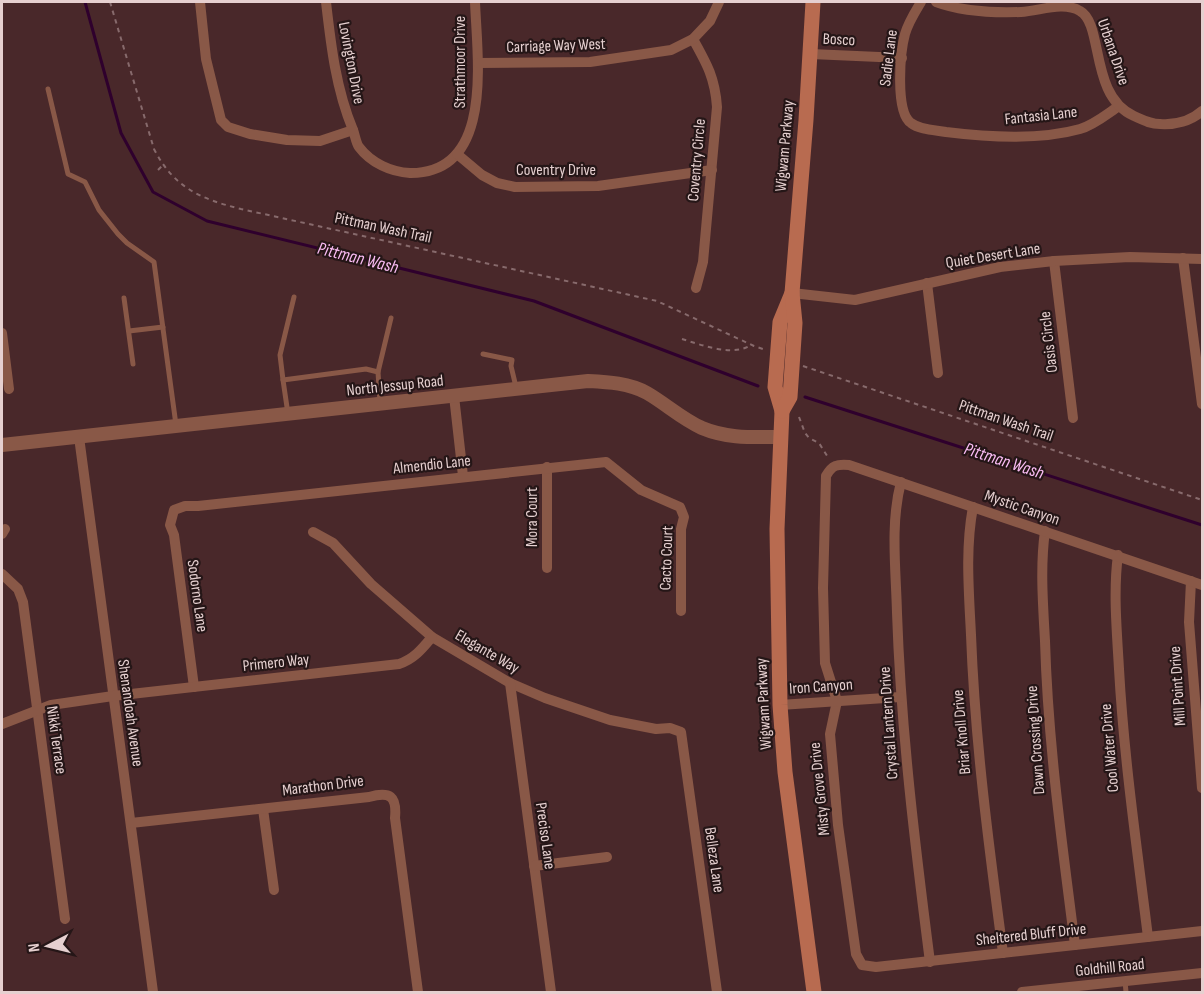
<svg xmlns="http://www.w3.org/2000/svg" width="1204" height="994" viewBox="0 0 1204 994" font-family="'Sofia Sans Condensed',sans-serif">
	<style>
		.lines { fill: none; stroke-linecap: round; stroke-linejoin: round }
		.stream { stroke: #2f002d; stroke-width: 3 }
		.path { stroke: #876a6c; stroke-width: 2; stroke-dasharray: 4.5 4.5; stroke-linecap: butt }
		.service { stroke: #895847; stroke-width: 5 }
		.minor { stroke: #895847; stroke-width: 10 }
		.tertiary { stroke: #895847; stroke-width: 14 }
		.secondary { stroke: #b86b50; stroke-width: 15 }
		.labels { text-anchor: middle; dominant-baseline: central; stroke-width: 4.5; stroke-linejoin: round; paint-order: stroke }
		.street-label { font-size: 16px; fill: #e6d0d0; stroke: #251617 }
		.water-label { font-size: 18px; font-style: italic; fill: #fabcf4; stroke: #251617 }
	</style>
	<rect width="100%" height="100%" fill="#49282a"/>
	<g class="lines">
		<g class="stream">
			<path d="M 85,2 L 121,133 L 153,192 L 207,221 L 534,301 L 758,386"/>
			<path d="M 805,397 L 1202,525"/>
		</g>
		<g class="path">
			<path d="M 110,2 L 154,149 C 174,188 201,199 241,209 L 657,301 L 754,346 L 766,350"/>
			<path d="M 158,170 L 163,165"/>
			<path d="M 682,339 C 702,345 732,357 751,345"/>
			<path d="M 803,366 L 1202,500"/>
			<path d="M 799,417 L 805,433 L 809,438 L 819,443 L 829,459"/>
		</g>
		<g class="service">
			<path d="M 48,89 L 68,174 L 85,182 L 99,210 L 118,234 L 127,243 L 154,262 L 176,425"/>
			<path d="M 124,298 L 133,364"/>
			<path d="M 129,331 L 163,327"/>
			<path d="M 483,354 L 512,360 L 511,366 L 516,387"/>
			<path d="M 283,380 L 280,355 L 294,297"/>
			<path d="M 380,402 L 378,372 L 391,318"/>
			<path d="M 288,414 L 283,380 L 366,369 L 378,372"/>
			<path d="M 1125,981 L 1126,992"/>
		</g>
		<g class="minor">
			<path d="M 200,2 L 206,59 L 221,120 L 228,127 L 250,134 L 287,140 L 320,141 L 353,130"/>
			<path d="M 326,2 C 331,46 336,89 353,130 C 355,135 356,143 359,147 C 371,163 391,172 410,173 C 495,174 477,57 475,2"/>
			<path d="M 921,2 C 915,12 908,23 905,34 C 900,52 895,112 911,123 C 920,130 935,130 946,132 C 986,137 1041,140 1080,129 C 1094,125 1107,114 1119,106"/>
			<path d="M 936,2 C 963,12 993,13 1021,12 C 1040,11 1063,1 1080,11 C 1104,24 1089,96 1134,116 C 1143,120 1150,124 1160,124 C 1175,125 1191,121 1202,111"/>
			<path d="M 693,39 C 707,64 715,78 717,107 L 703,262 L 696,288"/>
			<path d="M 811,54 L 902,58"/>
			<path d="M 478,63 L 590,62 L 671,50 L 693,39 L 710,21 L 719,2"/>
			<path d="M 457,154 L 482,175 L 497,183 L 515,187 L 598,186 L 712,170"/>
			<path d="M 1183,258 L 1202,404"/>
			<path d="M 1054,261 L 1073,418"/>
			<path d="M 927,283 L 938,373"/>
			<path d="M 792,293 L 855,300 L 1000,267 L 1054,261 L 1130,257 L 1202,259"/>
			<path d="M 2,333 L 9,389"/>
			<path d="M 454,396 L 463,476"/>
			<path d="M 79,437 L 153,992"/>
			<path d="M 547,467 L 547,568"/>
			<path d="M 901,482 C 890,524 896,570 897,613 C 901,730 915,845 930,962"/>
			<path d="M 973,507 C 965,549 969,593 971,635 C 975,742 989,847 1003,953"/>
			<path d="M 1045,531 C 1040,567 1043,604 1045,641 C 1048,743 1062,844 1075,945"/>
			<path d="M 313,532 L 333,543 L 371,584 L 432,637 L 510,683 L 545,698 L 610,720 L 656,729 L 670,728 L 681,732 L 717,992"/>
			<path d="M 2,534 L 5,529"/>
			<path d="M 1118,555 C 1113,592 1117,632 1119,669 C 1124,759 1137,848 1148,937"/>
			<path d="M 2,574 L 18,589 L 23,602 L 65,919"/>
			<path d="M 1191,581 L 1189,622 L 1202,788"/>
			<path d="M 1202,585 L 849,465 C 837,464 832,465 826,476 L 823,588 L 825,663 L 837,701 L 830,734 L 838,825 L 856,954 L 862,965 L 876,967 L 1202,931"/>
			<path d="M 510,683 L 551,992"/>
			<path d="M 194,687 L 174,535 L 170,525 L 174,510 L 185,506 L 198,506 L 606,462 L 641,490 L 680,507 L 684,517 L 681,529 L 681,611"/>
			<path d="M 780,705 L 900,697"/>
			<path d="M 2,724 L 51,705 L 113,696 L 399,664 C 414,659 422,649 432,637"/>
			<path d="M 263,809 L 274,890"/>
			<path d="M 131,823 L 369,797 C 390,791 397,796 395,818 L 418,992"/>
			<path d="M 534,866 L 607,857"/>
			<path d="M 1022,992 L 1202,973"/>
		</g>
		<path class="tertiary" d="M 2,445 L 588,381 C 608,382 629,383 647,393 C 666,404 682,419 702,428 C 728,439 754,437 781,437"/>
		<g class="secondary">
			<path d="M 792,293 L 780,322 L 775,387 L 782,411 L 777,529 L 780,705 L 785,772 L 814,992"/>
			<path d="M 782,411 L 790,397 L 795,323 L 792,293 L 806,120 L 813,2"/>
		</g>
	</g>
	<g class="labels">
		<g class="street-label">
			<text transform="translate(839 40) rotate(3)">Bosco</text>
			<text transform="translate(556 46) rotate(-2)">Carriage Way West</text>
			<text transform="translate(1113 52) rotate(71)">Urbana Drive</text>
			<text transform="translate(889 58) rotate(-83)">Sadie Lane</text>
			<text transform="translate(460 62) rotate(-90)">Strathmoor Drive</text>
			<text transform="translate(351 63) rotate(79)">Lovington Drive</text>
			<text transform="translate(1041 116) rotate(-6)">Fantasia Lane</text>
			<text transform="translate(785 146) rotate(-85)">Wigwam Parkway</text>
			<text transform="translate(697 160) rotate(-85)">Coventry Circle</text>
			<text x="556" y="170">Coventry Drive</text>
			<text transform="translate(383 228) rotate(12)">Pittman Wash Trail</text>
			<text transform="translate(993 256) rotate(-9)">Quiet Desert Lane</text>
			<text transform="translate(1049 342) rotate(-97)">Oasis Circle</text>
			<text transform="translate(395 386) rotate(-6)">North Jessup Road</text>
			<text transform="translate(1006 421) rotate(19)">Pittman Wash Trail</text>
			<text transform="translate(432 465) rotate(-6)">Almendio Lane</text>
			<text transform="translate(1022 508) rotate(19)">Mystic Canyon</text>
			<text transform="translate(532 517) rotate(-90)">Mora Court</text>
			<text transform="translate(667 558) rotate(-88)">Cacto Court</text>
			<text transform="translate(197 596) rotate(82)">Sodorno Lane</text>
			<text transform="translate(487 652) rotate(30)">Elegante Way</text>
			<text transform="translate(276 663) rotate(-6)">Primero Way</text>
			<text transform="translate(1178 686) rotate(-94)">Mill Point Drive</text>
			<text transform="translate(821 687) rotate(-4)">Iron Canyon</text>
			<text transform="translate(764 704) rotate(-93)">Wigwam Parkway</text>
			<text transform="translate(130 713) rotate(82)">Shenandoah Avenue</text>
			<text transform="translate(889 723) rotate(-94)">Crystal Lantern Drive</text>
			<text transform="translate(962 732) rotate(-95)">Briar Knoll Drive</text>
			<text transform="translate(56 740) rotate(82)">Nikki Terrace</text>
			<text transform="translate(1036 740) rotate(-94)">Dawn Crossing Drive</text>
			<text transform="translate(1110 748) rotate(-95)">Cool Water Drive</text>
			<text transform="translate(323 786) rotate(-7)">Marathon Drive</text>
			<text transform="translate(820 789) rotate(-96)">Misty Grove Drive</text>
			<text transform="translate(545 836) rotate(82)">Preciso Lane</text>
			<text transform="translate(714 860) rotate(82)">Belleza Lane</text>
			<text transform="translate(1031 935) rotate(-6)">Sheltered Bluff Drive</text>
			<text transform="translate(1110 968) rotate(-6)">Goldhill Road</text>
		</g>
		<g class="water-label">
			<text transform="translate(358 258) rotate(14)">Pittman Wash</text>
			<text transform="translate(1004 461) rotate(18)">Pittman Wash</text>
		</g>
	</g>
	<rect width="1204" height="994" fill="none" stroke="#e6d0d0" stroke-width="6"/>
	<g transform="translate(48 946) rotate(263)" stroke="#251617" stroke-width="4.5" paint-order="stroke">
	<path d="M0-4.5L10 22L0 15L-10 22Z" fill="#e6d0d0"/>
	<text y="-9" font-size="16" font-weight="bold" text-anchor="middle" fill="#e6d0d0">N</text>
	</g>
</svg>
